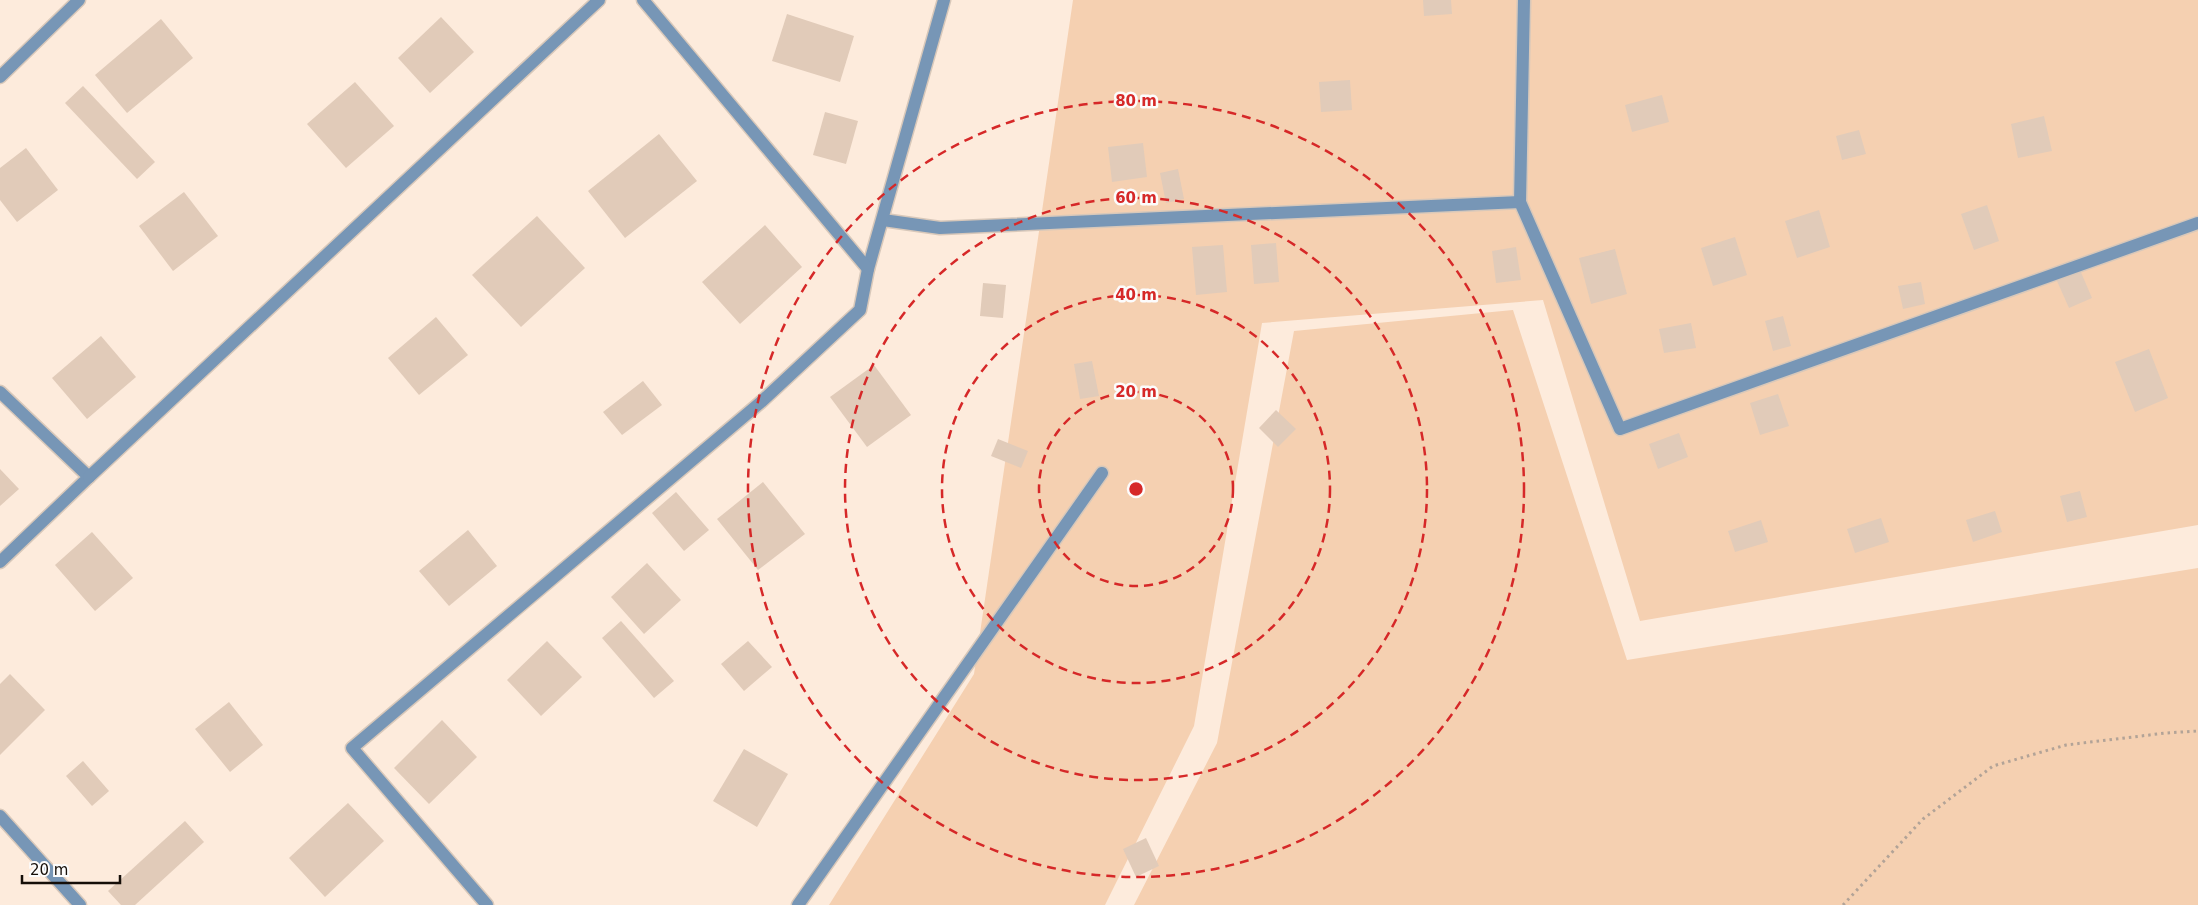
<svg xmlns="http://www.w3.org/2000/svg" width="2198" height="905" viewBox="0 0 2198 905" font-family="'DejaVu Sans',sans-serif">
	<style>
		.green { fill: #f5d0b1 }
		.building { fill: #e1cbb9 }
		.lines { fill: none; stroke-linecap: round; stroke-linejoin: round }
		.lane-casing { stroke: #d8c8ba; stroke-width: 15 }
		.street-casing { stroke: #d8c8ba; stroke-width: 15 }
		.path { stroke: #b2a397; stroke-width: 3; stroke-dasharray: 2.5 4; stroke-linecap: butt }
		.lane { stroke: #7796b6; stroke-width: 12 }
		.street { stroke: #7796b6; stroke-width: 12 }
		.ring { fill: none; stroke: #d62828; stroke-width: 2.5; stroke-dasharray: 9 6 }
		.centre { fill: #d62828; stroke: #fcfcfc; stroke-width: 2.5 }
		.ring-label { font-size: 15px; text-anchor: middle; font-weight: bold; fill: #d62828; stroke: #fcfcfc; stroke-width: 5; stroke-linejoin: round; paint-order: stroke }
	</style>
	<rect width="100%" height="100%" fill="#fdebdc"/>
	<g class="green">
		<path d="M 1073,0 L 2198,0 L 2198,525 L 1640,621 L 1543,300 L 1262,323 L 1194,726 L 1105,905 L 829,905 L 974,674 Z"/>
		<path d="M 1513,310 L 1627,660 L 2198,568 L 2198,905 L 1134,905 L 1217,743 L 1294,331 Z"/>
	</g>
	<g class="building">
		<path d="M 1423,0 L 1451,0 L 1452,14 L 1424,16 Z"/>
		<path d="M 787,14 L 854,36 L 840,82 L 772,61 Z"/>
		<path d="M 441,17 L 474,52 L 430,93 L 398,58 Z"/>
		<path d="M 161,19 L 193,58 L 127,113 L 95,75 Z"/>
		<path d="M 1350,80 L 1352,110 L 1321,112 L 1319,82 Z"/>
		<path d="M 355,82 L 394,126 L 346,168 L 307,124 Z"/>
		<path d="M 83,86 L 155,162 L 137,179 L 65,103 Z"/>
		<path d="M 1662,95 L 1669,122 L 1632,132 L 1625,105 Z"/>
		<path d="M 825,112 L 858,121 L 846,164 L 813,155 Z"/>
		<path d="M 2044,116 L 2052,151 L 2018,158 L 2011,124 Z"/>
		<path d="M 1859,130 L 1866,154 L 1842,160 L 1836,136 Z"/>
		<path d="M 659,134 L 697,181 L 625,238 L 588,191 Z"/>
		<path d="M 1143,143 L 1147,177 L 1112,182 L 1108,147 Z"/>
		<path d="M 26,148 L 58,190 L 17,222 L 0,200 L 0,168 Z"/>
		<path d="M 1178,169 L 1184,199 L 1166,203 L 1160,173 Z"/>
		<path d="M 184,192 L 218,236 L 173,271 L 139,226 Z"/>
		<path d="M 1987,205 L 1999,241 L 1974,250 L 1961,214 Z"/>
		<path d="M 1819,210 L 1830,247 L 1797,258 L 1785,221 Z"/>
		<path d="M 537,216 L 585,268 L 521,327 L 472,275 Z"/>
		<path d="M 765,225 L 802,267 L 740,324 L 702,282 Z"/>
		<path d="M 1735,237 L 1747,275 L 1713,286 L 1701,248 Z"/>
		<path d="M 1276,243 L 1279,282 L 1254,284 L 1251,245 Z"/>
		<path d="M 1223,245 L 1227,292 L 1196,295 L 1192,247 Z"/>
		<path d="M 1516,247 L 1521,280 L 1496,283 L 1492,251 Z"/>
		<path d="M 1615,249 L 1627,294 L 1591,304 L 1579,258 Z"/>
		<path d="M 2080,270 L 2092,298 L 2069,308 L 2057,281 Z"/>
		<path d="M 1921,282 L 1925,304 L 1903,309 L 1898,286 Z"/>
		<path d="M 983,283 L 1006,285 L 1003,318 L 980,316 Z"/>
		<path d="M 1783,316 L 1791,346 L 1773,351 L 1765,321 Z"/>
		<path d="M 436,317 L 468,355 L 419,395 L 388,358 Z"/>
		<path d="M 1691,323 L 1696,348 L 1664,353 L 1659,329 Z"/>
		<path d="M 101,336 L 136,377 L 87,419 L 52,378 Z"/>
		<path d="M 2149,349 L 2168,398 L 2135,412 L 2115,362 Z"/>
		<path d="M 1092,361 L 1099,396 L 1080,399 L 1074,364 Z"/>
		<path d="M 874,365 L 911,415 L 867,447 L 830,397 Z"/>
		<path d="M 643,381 L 662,405 L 622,435 L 603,412 Z"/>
		<path d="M 1778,394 L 1789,426 L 1760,435 L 1750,403 Z"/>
		<path d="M 1276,410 L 1296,429 L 1278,447 L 1259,428 Z"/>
		<path d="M 1679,433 L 1688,457 L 1658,469 L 1649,444 Z"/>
		<path d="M 998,439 L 1028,451 L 1021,468 L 991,456 Z"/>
		<path d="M 0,469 L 19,489 L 0,506 Z"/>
		<path d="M 763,482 L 805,534 L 758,570 L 717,519 Z"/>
		<path d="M 2080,491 L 2087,517 L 2067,522 L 2060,496 Z"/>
		<path d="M 676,492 L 709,530 L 684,551 L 652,513 Z"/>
		<path d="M 1995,511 L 2002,532 L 1973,542 L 1966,520 Z"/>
		<path d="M 1881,518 L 1889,542 L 1855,553 L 1847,529 Z"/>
		<path d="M 1761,520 L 1768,542 L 1735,552 L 1728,531 Z"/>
		<path d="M 468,530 L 497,566 L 449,606 L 419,571 Z"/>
		<path d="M 92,532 L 133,578 L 95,611 L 55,565 Z"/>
		<path d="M 647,563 L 681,600 L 644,634 L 611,597 Z"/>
		<path d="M 621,621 L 674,681 L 654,698 L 602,638 Z"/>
		<path d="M 547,641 L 582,677 L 541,716 L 507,680 Z"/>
		<path d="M 748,641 L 772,667 L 744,691 L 721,664 Z"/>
		<path d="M 10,674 L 45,710 L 0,755 L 0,684 Z"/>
		<path d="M 229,702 L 263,745 L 230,772 L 195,729 Z"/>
		<path d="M 442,720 L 477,757 L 429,804 L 394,768 Z"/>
		<path d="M 744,749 L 788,774 L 757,827 L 713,801 Z"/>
		<path d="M 83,761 L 109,791 L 92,806 L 66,776 Z"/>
		<path d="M 348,803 L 384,841 L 325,897 L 289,858 Z"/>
		<path d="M 185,821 L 204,842 L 135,905 L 121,905 L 108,891 Z"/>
		<path d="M 1146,838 L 1159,866 L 1136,877 L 1123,849 Z"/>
	</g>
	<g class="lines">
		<defs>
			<g id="lane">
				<path d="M 0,77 L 79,0"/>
				<path d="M 1520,202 L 1524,0"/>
				<path d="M 883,220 L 940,228 L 1520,202 L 1620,429 L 2198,223"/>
				<path d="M 0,392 L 89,477 L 0,562"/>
				<path d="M 89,477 L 599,0"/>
				<path d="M 0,816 L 80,905"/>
				<path d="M 487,905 L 352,748 L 761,402 L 860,310 L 868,269 L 944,0"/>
				<path d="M 798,905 L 1102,473"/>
			</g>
			<path id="street" d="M 643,0 L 868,269"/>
		</defs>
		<use href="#lane" class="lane-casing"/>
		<use href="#street" class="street-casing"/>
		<path class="path" d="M 1843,905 L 1923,819 L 1993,766 L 2066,745 L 2166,733 L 2198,731"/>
		<use href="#lane" class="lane"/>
		<use href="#street" class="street"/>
	</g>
	<g class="ring">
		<circle cx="1136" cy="489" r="97"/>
		<circle cx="1136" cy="489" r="194"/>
		<circle cx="1136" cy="489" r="291"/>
		<circle cx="1136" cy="489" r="388"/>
	</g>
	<circle cx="1136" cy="489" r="8" class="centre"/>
	<g class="ring-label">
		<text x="1136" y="106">80 m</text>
		<text x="1136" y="203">60 m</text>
		<text x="1136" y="300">40 m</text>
		<text x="1136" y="397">20 m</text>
	</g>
	<path d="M22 875v8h98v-8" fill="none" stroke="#150e08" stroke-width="2.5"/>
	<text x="30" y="875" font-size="15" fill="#150e08" stroke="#fcfcfc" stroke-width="4" paint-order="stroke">20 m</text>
</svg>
